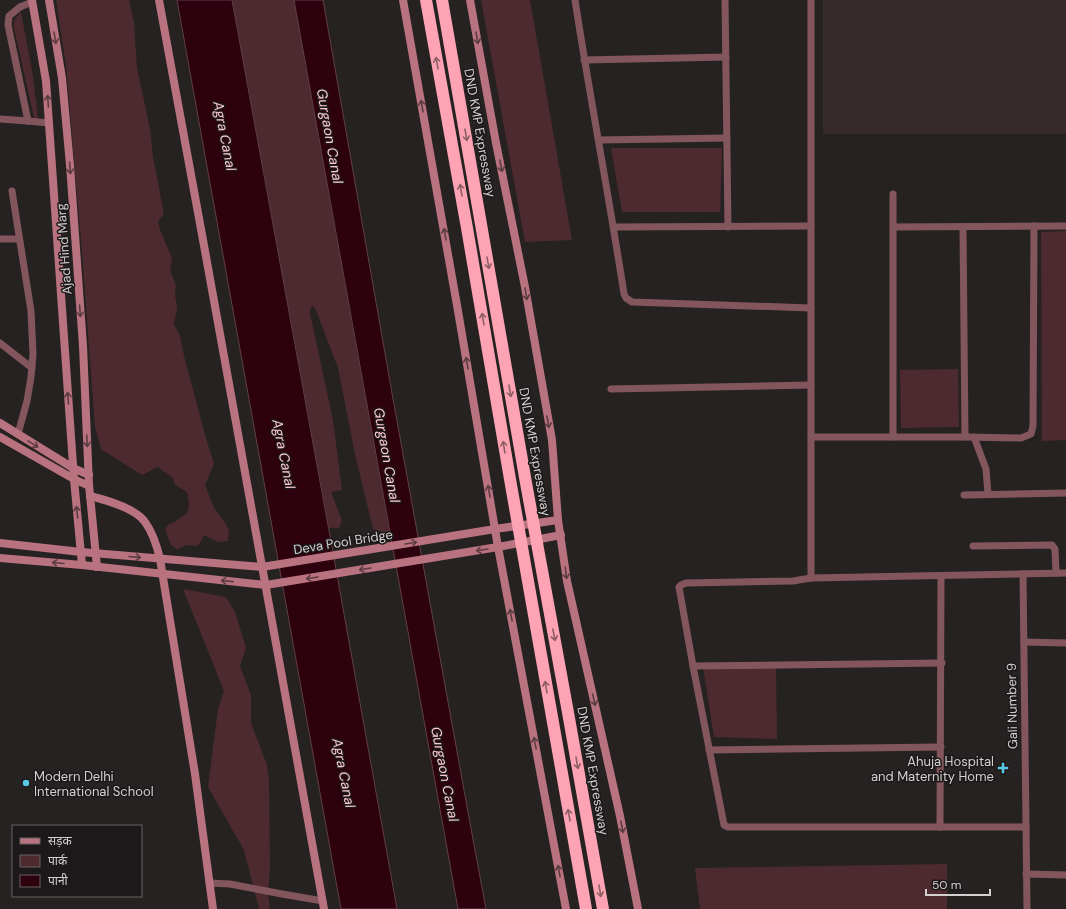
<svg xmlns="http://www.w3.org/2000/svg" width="1066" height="909" viewBox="0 0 1066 909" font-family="'DM Sans','Noto Sans Devanagari',sans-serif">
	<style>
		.built { fill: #362a2c }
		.green { fill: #4c2a30 }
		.water { fill: #2d010e; stroke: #5f3f48 }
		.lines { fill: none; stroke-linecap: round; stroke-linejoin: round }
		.street { stroke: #83565e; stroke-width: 7 }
		.secondary { stroke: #b9727f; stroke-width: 8 }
		.highway { stroke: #fda3b3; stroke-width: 12 }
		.oneway { stroke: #5b3c42 }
		.oneway2 { stroke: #8d5e66 }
		.poi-dot { fill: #5ac8e5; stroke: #1d1819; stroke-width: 1.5 }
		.labels { text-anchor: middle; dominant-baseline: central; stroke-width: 3; stroke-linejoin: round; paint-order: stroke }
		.street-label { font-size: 13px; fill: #d3d0d0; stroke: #1d1819 }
		.poi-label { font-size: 13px; fill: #d3d0d0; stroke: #1d1819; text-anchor: end }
		.water-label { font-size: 14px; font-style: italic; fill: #ffc9d1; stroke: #1d1819 }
	</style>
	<rect width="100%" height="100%" fill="#272222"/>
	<rect class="built" x="823" y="0" width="243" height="134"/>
	<g class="green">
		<path d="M 56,0 L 129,0 L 134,23 L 137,68 L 150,129 L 153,157 L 164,214 L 158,221 L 160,230 L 172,258 L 170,270 L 176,285 L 175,295 L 177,308 L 174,324 L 180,336 L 184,356 L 205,435 L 214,464 L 205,485 L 214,508 L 224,521 L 229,531 L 228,541 L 218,542 L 204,535 L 200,543 L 197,546 L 187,545 L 177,549 L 171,545 L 165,529 L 169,524 L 175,522 L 188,512 L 189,504 L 187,492 L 175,485 L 173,478 L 158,467 L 142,475 L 101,449 L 95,427 L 82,253 L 66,65 Z"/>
		<path d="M 232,0 L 294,0 L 390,535 L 373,529 L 355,454 L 338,368 L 316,310 L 313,306 L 312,306 L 310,309 L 310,313 L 333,420 L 342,490 L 331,492 L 342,520 L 339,528 L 329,528 Z"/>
		<path d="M 481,0 L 530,0 L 572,240 L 525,242 Z"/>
		<path d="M 21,12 L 33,76 L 38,118 L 34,118 L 14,28 C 13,21 16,17 21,12 Z"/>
		<path d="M 722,148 L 720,212 L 622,212 L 611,148 Z"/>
		<path d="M 1066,231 L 1066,440 L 1042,441 L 1041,232 Z"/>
		<path d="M 958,369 L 959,427 L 901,428 L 900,370 Z"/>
		<path d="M 183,589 L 226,597 L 235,612 L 246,648 L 240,666 L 251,695 L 251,723 L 267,765 L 269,782 L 270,867 L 268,895 L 270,909 L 259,909 L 244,850 L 208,787 L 218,709 L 224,691 Z"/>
		<path d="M 703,667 L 776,668 L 777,739 L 714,737 Z"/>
		<path d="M 947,864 L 947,909 L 700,909 L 695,868 Z"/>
	</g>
	<g class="water">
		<path d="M 177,0 L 232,0 L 332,547 L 397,909 L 341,909 Z"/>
		<path d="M 294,0 L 323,0 L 393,399 L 474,845 L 486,909 L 458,909 Z"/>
	</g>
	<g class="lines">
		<g class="street">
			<path d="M 575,0 C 590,98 609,196 624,294 L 626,298 L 632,302 L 811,308"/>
			<path d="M 725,0 L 728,227"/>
			<path d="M 811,0 L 811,578"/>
			<path d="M 584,60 L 726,57"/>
			<path d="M 0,119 L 28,121 L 49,123"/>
			<path d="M 28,121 L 8,25 L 9,16 L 20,7 L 32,2"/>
			<path d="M 599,140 L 727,138"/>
			<path d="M 12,191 L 31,311 L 33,354 L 31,377 L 27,401 L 18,434"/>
			<path d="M 893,194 L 893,437"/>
			<path d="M 614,227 L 811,226"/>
			<path d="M 893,227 L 1066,226"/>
			<path d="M 963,227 L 965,437"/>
			<path d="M 0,239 L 19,239"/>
			<path d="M 0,343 L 32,368"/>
			<path d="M 611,389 L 811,385"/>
			<path d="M 811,437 L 965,437 L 1021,438 L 1031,434 L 1033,426 L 1034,226"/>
			<path d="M 974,437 L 986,469 L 988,494"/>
			<path d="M 964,495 L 1066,493"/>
			<path d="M 973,546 L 1052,545 L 1055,549 L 1056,573"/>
			<path d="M 1023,574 L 1027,909"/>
			<path d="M 1024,642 L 1066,643"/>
			<path d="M 693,666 L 942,663"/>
			<path d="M 709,750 L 941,747"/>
			<path d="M 940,827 L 941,576"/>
			<path d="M 1026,827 L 728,827 L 724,825 L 693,666 L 679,587 L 681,585 L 686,583 L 793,581 L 811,578 L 1066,573"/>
			<path d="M 1026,874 L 1066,875"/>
			<path d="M 209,883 L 230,884 L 282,894 L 323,901"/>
		</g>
		<g class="secondary">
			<path d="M 32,0 L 46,81 L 74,479 L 82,565"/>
			<path d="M 49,0 L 62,78 L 70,165 L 83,346 L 89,485 L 97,567"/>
			<path d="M 159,0 L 203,240 L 324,909"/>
			<path d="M 403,0 L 458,311 L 498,547 L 566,909"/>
			<path d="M 470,0 L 496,143 L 525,287 L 552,440 L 558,520 L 567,581 L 620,816 L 638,909"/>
			<path d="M 0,423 L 73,468 L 89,475"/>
			<path d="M 0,437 L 74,479 L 89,486"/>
			<path d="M 90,496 C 106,500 136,509 145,522 C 153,533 157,546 160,559 L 195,774 L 213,909"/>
			<path d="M 0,543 L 81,552 L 262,567 L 495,529 L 558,520"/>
			<path d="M 0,558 L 82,565 L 266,585 L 498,547 L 561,535"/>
		</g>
		<g class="highway">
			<path d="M 426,0 L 467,228 L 511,485 L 586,909"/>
			<path d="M 442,0 L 526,483 L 567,707 L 603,909"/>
		</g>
	</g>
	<defs><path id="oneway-shaft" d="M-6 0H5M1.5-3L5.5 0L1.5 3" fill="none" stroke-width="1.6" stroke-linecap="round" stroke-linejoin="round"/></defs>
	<g class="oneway">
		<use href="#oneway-shaft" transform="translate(55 38) rotate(80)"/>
		<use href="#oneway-shaft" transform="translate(477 38) rotate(80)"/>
		<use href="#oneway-shaft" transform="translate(48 101) rotate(-94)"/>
		<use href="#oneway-shaft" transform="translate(422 106) rotate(-100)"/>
		<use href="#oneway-shaft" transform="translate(501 166) rotate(79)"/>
		<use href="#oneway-shaft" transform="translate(70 168) rotate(86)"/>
		<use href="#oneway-shaft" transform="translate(445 234) rotate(-100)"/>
		<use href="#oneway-shaft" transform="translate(526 294) rotate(80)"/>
		<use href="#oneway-shaft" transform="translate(80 311) rotate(86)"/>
		<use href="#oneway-shaft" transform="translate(467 363) rotate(-100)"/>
		<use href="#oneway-shaft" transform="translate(68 398) rotate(-94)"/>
		<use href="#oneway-shaft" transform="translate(548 422) rotate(80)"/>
		<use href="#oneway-shaft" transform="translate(87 441) rotate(87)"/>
		<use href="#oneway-shaft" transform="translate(33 444) rotate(32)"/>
		<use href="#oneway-shaft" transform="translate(489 491) rotate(-100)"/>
		<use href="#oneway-shaft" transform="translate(77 512) rotate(-96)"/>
		<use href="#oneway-shaft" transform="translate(411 543) rotate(-9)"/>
		<use href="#oneway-shaft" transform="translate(482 550) rotate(171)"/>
		<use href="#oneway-shaft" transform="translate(135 557) rotate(5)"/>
		<use href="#oneway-shaft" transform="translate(58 563) rotate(-175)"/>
		<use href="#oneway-shaft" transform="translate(365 569) rotate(171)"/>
		<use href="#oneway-shaft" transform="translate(566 573) rotate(83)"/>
		<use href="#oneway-shaft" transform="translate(312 578) rotate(171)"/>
		<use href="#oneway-shaft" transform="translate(227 581) rotate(-174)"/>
		<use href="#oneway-shaft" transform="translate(511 615) rotate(-101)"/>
		<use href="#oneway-shaft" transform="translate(594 700) rotate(77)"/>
		<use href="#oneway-shaft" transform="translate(535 743) rotate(-101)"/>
		<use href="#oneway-shaft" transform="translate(622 827) rotate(79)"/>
		<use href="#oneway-shaft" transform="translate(559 871) rotate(-100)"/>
	</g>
	<g class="oneway2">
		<use href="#oneway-shaft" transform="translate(437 63) rotate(-100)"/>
		<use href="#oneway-shaft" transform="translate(466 135) rotate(80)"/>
		<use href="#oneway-shaft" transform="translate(461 190) rotate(-100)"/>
		<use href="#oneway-shaft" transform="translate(488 263) rotate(80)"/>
		<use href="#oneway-shaft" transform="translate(483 319) rotate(-99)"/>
		<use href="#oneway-shaft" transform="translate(510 391) rotate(80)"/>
		<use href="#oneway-shaft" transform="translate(504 447) rotate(-99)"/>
		<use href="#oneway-shaft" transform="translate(554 635) rotate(79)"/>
		<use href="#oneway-shaft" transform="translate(546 687) rotate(-100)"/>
		<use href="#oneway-shaft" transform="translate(577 763) rotate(80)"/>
		<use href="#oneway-shaft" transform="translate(569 815) rotate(-100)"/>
		<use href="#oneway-shaft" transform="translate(600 891) rotate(80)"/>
	</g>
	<g class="poi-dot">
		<path d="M1001 762h4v4h4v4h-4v4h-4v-4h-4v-4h4z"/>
		<circle cx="26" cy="783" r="4"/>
	</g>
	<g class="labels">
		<g class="street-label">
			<text transform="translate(480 133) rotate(80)">DND KMP Expressway</text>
			<text transform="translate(64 249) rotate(-94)">Ajad Hind Marg</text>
			<text transform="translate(535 452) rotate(80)">DND KMP Expressway</text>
			<text transform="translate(343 542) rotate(-9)">Deva Pool Bridge</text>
			<text transform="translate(1012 706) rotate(-91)">Gali Number 9</text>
			<text transform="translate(593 771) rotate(80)">DND KMP Expressway</text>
		</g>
		<g class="poi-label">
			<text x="994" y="761">Ahuja Hospital<tspan x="994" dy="15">and Maternity Home</tspan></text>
			<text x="34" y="776" text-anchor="start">Modern Delhi<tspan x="34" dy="15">International School</tspan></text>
		</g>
		<g class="water-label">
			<text transform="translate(225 136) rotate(79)">Agra Canal</text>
			<text transform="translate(330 136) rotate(80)">Gurgaon Canal</text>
			<text transform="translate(284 454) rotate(79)">Agra Canal</text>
			<text transform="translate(387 455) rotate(80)">Gurgaon Canal</text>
			<text transform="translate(344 773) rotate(79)">Agra Canal</text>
			<text transform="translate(445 774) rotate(79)">Gurgaon Canal</text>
		</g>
	</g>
	<rect x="12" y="825" width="130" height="72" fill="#1d1819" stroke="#666262"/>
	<rect x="20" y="838" width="20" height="6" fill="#b9727f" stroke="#666262"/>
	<text x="48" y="845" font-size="12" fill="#d3d0d0">सड़क</text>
	<rect x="20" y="855" width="20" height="12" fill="#4c2a30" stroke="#666262"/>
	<text x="48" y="865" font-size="12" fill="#d3d0d0">पार्क</text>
	<rect x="20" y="875" width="20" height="12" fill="#2d010e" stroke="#666262"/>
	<text x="48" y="885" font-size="12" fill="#d3d0d0">पानी</text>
	<path d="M926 889v6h64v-6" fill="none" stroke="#d3d0d0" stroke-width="2"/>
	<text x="932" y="889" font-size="12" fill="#d3d0d0" stroke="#1d1819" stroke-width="3" paint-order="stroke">50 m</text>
</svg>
